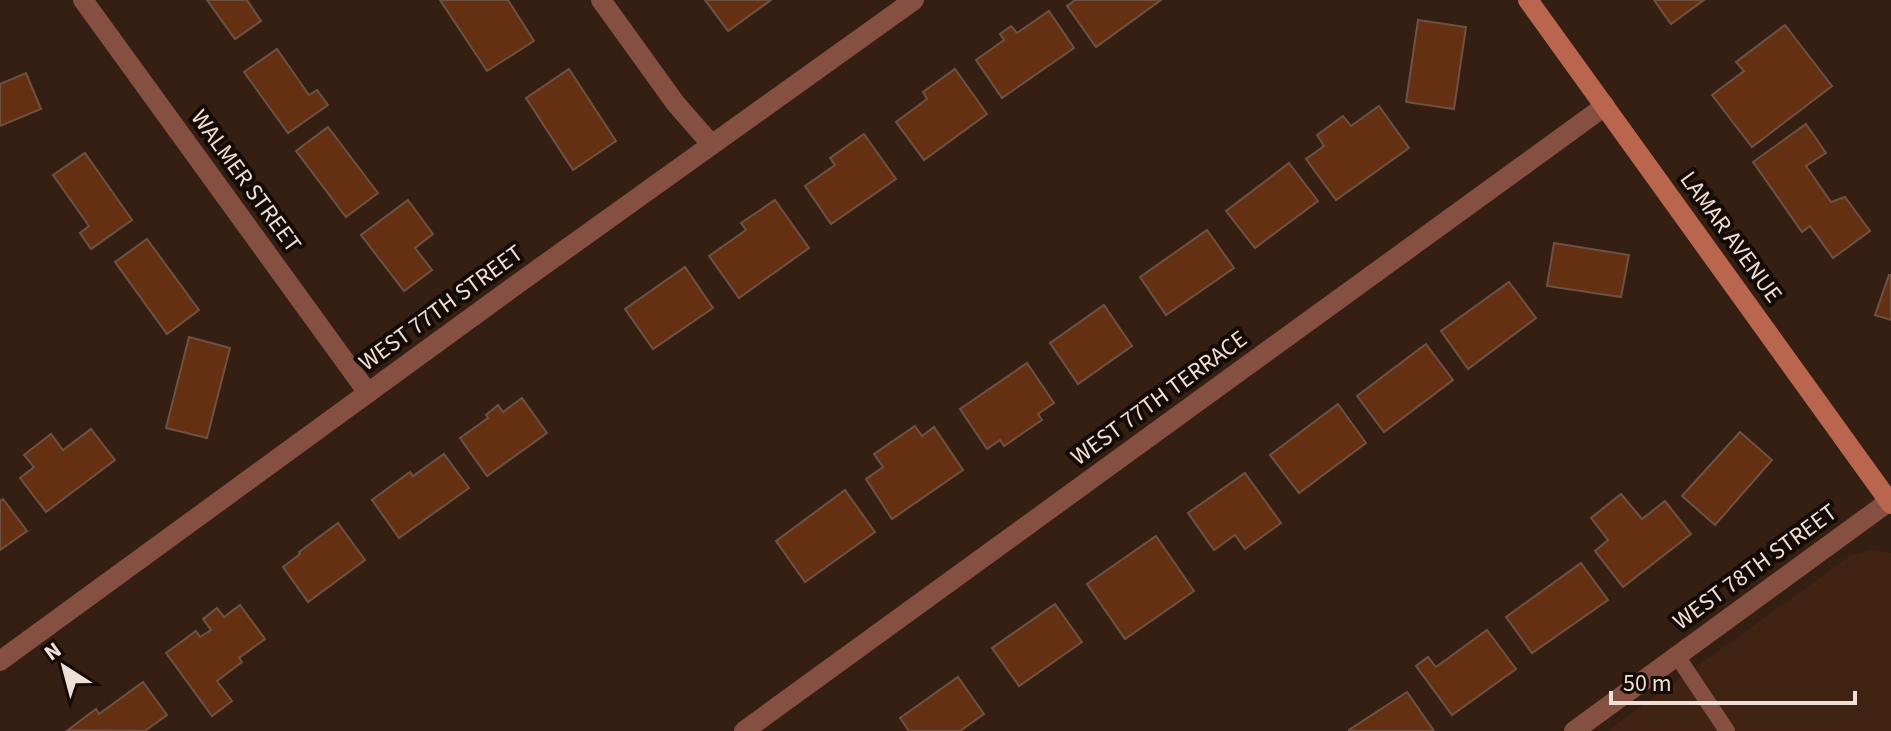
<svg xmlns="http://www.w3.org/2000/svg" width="1891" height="731" viewBox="0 0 1891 731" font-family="'Source Sans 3',sans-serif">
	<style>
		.built { fill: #412314 }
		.building { fill: #653012; stroke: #6d5244; stroke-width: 2 }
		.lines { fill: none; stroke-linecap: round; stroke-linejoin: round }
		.lane { stroke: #854f41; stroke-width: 16 }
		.street { stroke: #854f41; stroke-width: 20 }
		.secondary { stroke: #ba664f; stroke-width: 20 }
		.labels { text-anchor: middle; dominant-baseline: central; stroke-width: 8; stroke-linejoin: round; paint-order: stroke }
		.street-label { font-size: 24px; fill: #efdfd7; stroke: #150b06 }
	</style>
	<rect width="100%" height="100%" fill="#351e12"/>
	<path class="built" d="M 1872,550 L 1891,553 L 1891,731 L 1607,731 L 1853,554 Z"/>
	<g class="building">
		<path d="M 207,0 L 247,0 L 261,21 L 235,39 Z"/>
		<path d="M 440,0 L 508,0 L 534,41 L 487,71 Z"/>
		<path d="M 705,0 L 771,0 L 728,31 Z"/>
		<path d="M 1075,0 L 1161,0 L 1096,47 L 1067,6 Z"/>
		<path d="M 1654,0 L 1704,0 L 1671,24 Z"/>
		<path d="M 1049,11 L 1074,48 L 1002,98 L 976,60 L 1004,40 L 1000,34 L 1011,26 L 1017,33 Z"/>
		<path d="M 1418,20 L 1466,27 L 1454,109 L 1406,102 Z"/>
		<path d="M 1785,25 L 1832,86 L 1752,147 L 1712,95 L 1744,71 L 1736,62 Z"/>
		<path d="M 277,49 L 309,95 L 317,90 L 328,105 L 288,133 L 244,72 Z"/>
		<path d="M 569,69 L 616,141 L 573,170 L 526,98 Z"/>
		<path d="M 955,69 L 987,114 L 924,160 L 896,122 L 927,99 L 923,92 Z"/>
		<path d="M 26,73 L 41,109 L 0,126 L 0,84 Z"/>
		<path d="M 1379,106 L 1409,148 L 1336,200 L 1306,159 L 1324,146 L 1317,135 L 1343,116 L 1351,126 Z"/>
		<path d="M 1806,124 L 1826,153 L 1806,166 L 1831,202 L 1845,197 L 1870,231 L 1833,258 L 1810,226 L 1802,232 L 1753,162 Z"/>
		<path d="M 328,127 L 378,193 L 346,217 L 296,151 Z"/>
		<path d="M 864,134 L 896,179 L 831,224 L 805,186 L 835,165 L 830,158 Z"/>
		<path d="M 85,153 L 132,220 L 91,249 L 80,233 L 89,226 L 53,175 Z"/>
		<path d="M 1289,163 L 1318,201 L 1255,248 L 1226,211 Z"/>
		<path d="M 408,200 L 433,234 L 415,248 L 432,270 L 404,291 L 361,235 Z"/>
		<path d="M 775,200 L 809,248 L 739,298 L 709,256 L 746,230 L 741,223 Z"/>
		<path d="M 1207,230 L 1234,268 L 1166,315 L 1140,277 Z"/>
		<path d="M 147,239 L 199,310 L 167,334 L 115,262 Z"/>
		<path d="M 1554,243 L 1629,255 L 1621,297 L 1547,286 Z"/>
		<path d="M 685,267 L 713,308 L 653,349 L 625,309 Z"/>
		<path d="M 1889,275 L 1891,275 L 1891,320 L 1875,315 Z"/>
		<path d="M 1509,282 L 1536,318 L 1468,369 L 1441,331 Z"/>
		<path d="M 1104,305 L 1132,346 L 1078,384 L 1050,343 Z"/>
		<path d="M 189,337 L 230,348 L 207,438 L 166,428 Z"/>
		<path d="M 1426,344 L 1453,380 L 1384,432 L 1357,396 Z"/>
		<path d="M 1027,363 L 1054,403 L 1038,414 L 1042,420 L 1004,446 L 1000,440 L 987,449 L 960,409 Z"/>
		<path d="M 522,398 L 547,433 L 487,476 L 460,438 L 488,418 L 486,415 L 498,405 L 503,412 Z"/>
		<path d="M 1338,404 L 1366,443 L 1299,493 L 1270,455 Z"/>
		<path d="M 915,426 L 922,436 L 934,427 L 963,470 L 892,519 L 866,479 L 883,467 L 874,454 Z"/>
		<path d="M 91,429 L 115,460 L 46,512 L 20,478 L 34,467 L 24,455 L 51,434 L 63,450 Z"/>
		<path d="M 1740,432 L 1772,460 L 1715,525 L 1682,496 Z"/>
		<path d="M 444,454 L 469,488 L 399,538 L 372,500 L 410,472 L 413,476 Z"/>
		<path d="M 1245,473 L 1281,523 L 1245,549 L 1235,535 L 1214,550 L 1188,513 Z"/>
		<path d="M 845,490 L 875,532 L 805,582 L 776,541 Z"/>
		<path d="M 1621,494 L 1642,519 L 1665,501 L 1691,534 L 1623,587 L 1595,551 L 1608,540 L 1591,518 Z"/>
		<path d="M 3,499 L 27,531 L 0,550 L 0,501 Z"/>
		<path d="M 338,523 L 365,560 L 308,602 L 283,567 L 300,554 L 299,552 Z"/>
		<path d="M 1156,536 L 1194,591 L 1125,639 L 1087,584 Z"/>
		<path d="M 1581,563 L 1608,600 L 1532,653 L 1506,617 Z"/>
		<path d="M 1055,604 L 1082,642 L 1019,686 L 992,648 Z"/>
		<path d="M 240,605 L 265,639 L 239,658 L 242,662 L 217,681 L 232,701 L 212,716 L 166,653 L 196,631 L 200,637 L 211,630 L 203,619 L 217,608 L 224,617 Z"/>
		<path d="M 1487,630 L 1516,669 L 1452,715 L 1416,666 L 1428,657 L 1436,667 Z"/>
		<path d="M 958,677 L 984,714 L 960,731 L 909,731 L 900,718 Z"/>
		<path d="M 143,682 L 167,715 L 145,731 L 68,730 L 96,709 L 99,714 Z"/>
		<path d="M 1407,692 L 1434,731 L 1350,731 L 1349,730 Z"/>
	</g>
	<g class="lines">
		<path class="lane" d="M 1677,656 L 1727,731"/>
		<g class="street">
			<path d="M 83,0 L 368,393"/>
			<path d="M 601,0 L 676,104 L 711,144"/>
			<path d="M 0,661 L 516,285 L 914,0"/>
			<path d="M 744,731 L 1605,106"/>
			<path d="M 1574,731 L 1891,500"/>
		</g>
		<path class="secondary" d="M 1528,0 L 1891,504"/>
	</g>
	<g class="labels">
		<g class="street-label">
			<text transform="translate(246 181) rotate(54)">WALMER STREET</text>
			<text transform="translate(1731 237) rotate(54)">LAMAR AVENUE</text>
			<text transform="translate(441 308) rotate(-36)">WEST 77TH STREET</text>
			<text transform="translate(1159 398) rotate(-36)">WEST 77TH TERRACE</text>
			<text transform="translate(1755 567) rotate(-36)">WEST 78TH STREET</text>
		</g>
	</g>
	<g transform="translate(64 667) rotate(324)" stroke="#150b06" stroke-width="6" paint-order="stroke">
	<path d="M0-6L14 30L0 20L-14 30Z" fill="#efdfd7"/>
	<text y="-12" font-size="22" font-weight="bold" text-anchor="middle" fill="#efdfd7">N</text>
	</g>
	<path d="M1611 691v12h244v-12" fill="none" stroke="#efdfd7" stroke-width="4"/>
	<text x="1623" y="691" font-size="24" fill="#efdfd7" stroke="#150b06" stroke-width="6" paint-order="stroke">50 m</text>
</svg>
